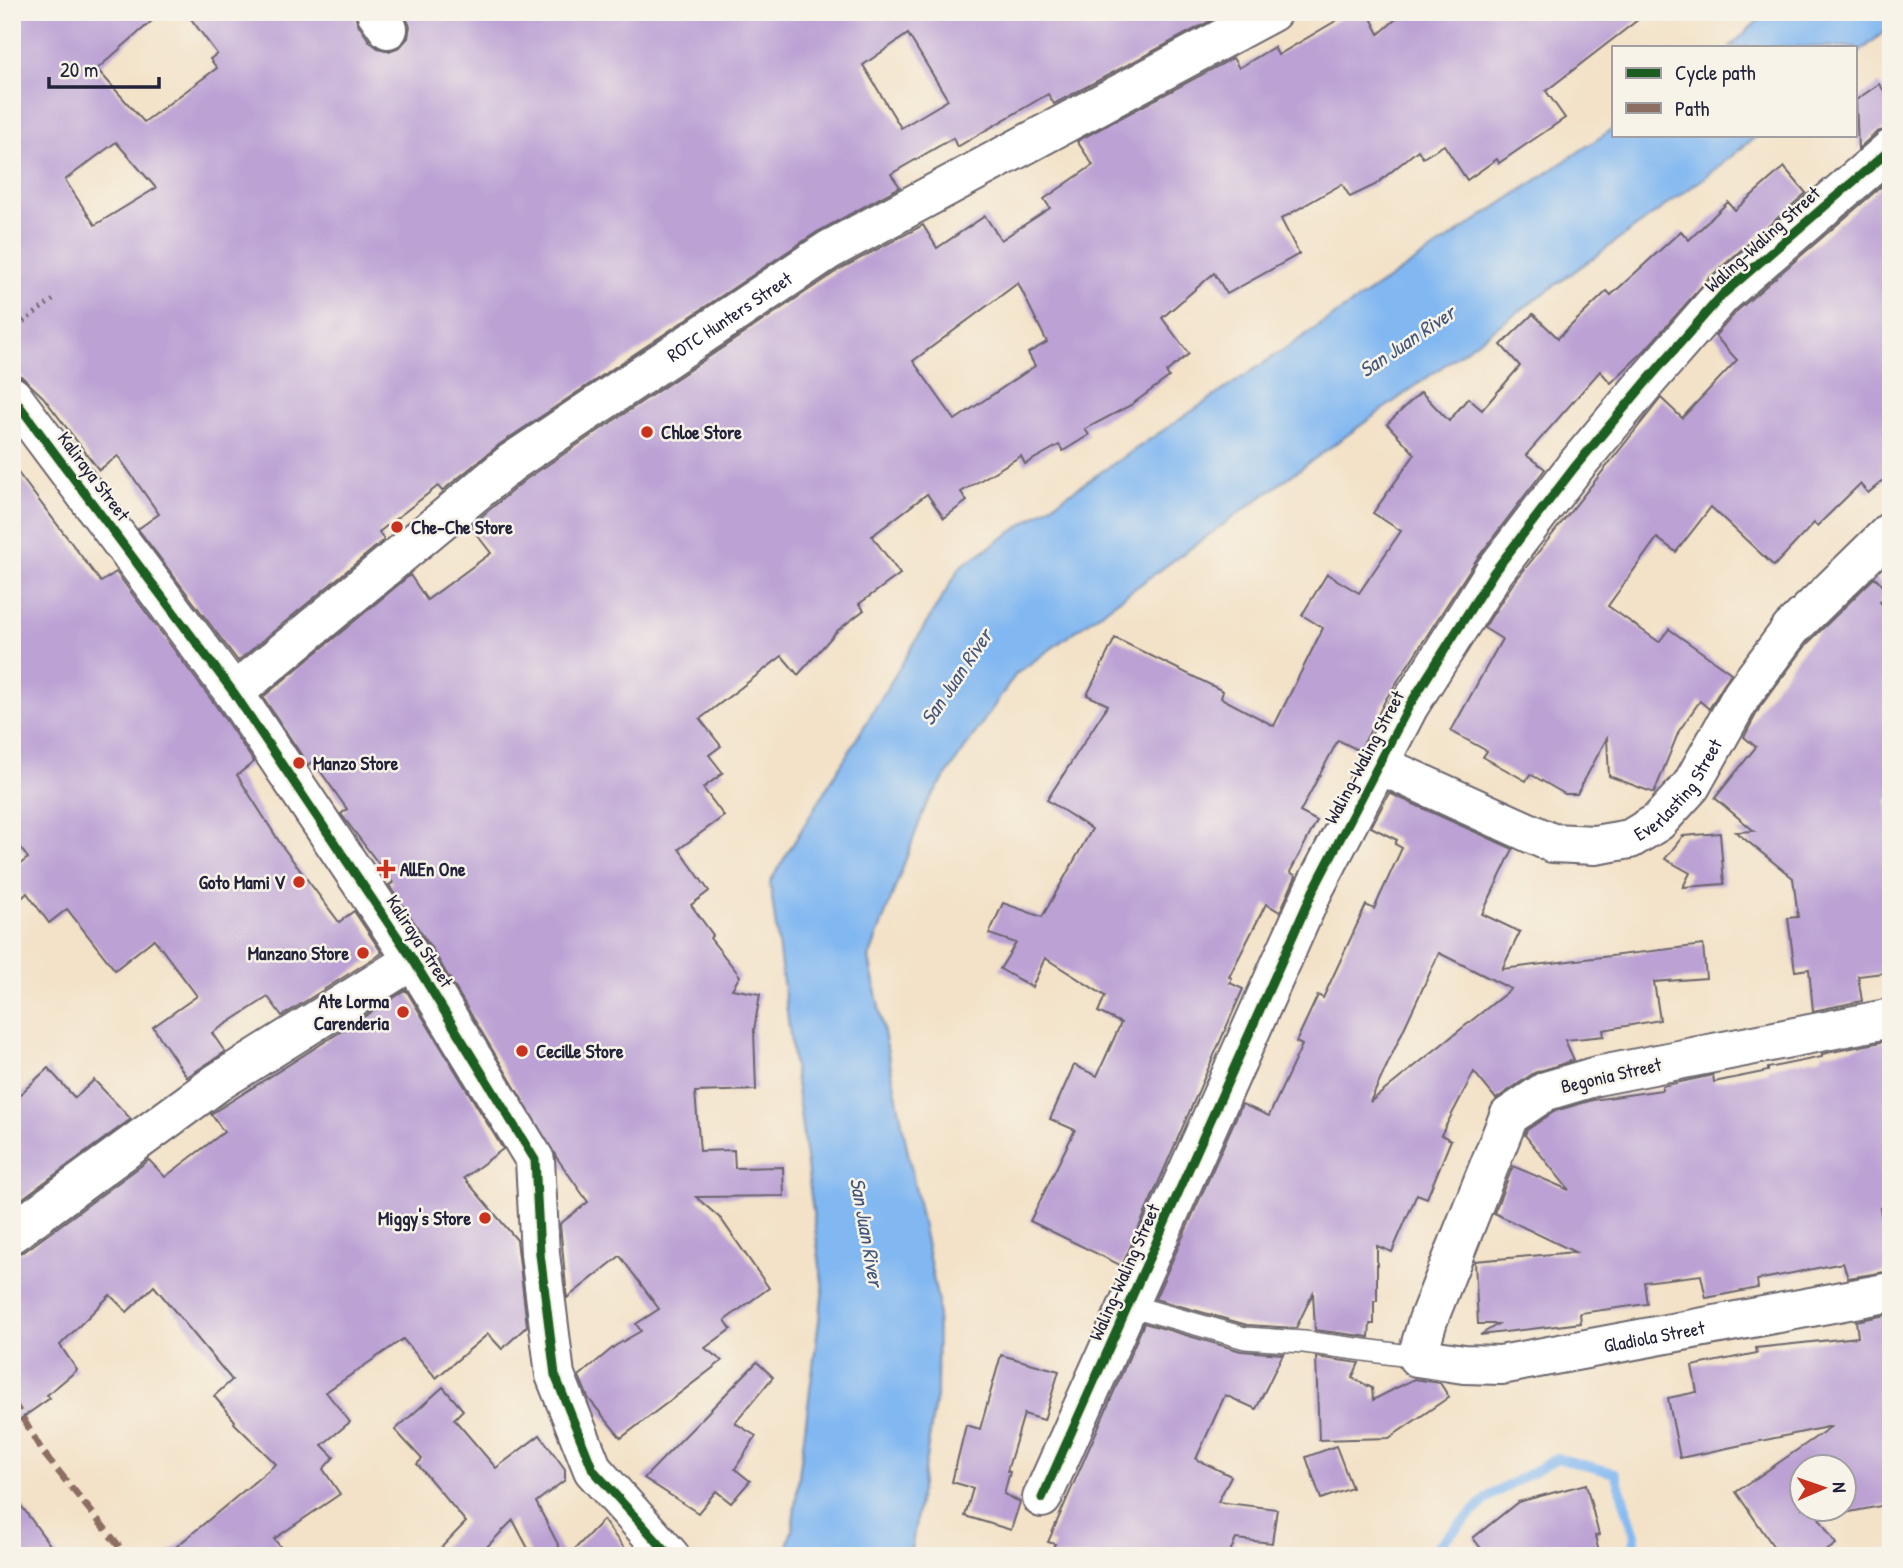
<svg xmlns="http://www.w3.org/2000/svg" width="1903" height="1568" viewBox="0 0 1903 1568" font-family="'Patrick Hand',sans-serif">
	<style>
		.water { fill: #82b8f1; stroke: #526d96; stroke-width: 2 }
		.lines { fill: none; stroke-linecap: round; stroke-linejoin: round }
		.stream { stroke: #82b8f1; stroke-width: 10 }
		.building { fill: #bba1d4; fill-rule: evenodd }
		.lane-casing { stroke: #6b656c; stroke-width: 24 }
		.street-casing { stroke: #6b656c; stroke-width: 42 }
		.secondary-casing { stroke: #6b656c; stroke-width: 42 }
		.path { stroke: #6b656c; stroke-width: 4.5; stroke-dasharray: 2 5; stroke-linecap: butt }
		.lane { stroke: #fff; stroke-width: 21 }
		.street { stroke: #fff; stroke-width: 38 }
		.secondary { stroke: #fff; stroke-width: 38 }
		.quiet { stroke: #8d6e63; stroke-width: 7; stroke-dasharray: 14 7; stroke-linecap: butt }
		.cycleway-casing { stroke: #f7f3e8; stroke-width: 13 }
		.cycleway { stroke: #1b5e20; stroke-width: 9 }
		.poi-dot { fill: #c8321e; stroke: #f7f3e8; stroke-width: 2.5 }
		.labels { text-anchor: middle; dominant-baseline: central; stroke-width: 5; stroke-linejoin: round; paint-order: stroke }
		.street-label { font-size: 19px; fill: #22223b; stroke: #f7f3e8 }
		.poi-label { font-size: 19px; font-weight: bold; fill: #22223b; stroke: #f7f3e8; text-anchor: start }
		.water-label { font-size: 21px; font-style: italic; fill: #44567b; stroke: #f7f3e8 }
	</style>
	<rect width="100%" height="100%" fill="#f7f3e8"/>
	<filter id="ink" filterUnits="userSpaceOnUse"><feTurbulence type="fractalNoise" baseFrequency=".0143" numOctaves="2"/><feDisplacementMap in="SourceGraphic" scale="14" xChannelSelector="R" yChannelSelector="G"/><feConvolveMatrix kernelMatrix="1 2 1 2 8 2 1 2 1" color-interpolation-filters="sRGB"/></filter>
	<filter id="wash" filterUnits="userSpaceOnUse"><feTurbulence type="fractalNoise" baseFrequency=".00686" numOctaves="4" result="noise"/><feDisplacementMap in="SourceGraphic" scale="28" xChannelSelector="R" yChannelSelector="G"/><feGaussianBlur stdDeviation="1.57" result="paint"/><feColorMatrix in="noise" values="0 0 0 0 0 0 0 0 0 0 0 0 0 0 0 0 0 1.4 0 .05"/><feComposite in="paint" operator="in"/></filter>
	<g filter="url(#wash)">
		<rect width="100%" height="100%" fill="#f3e2c8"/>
		<g class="water">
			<path d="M 1767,12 L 1891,12 L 1891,26 L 1856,55 L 1856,47 L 1730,47 Z"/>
			<path d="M 1614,128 L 1614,135 L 1758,135 L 1704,178 L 1016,674 L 926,805 L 869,958 L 938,1302 L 937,1390 L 912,1545 L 908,1556 L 784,1556 L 792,1530 L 823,1289 L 770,882 L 961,566 Z"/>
		</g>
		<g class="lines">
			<path class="stream" d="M 1427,1556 L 1490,1496 L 1557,1458 L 1615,1473 L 1635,1535 L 1634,1556"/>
		</g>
		<g id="blocks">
			<g class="building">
				<path d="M 12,12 L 162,12 L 97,69 L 144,122 L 217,68 L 210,59 L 217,54 L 186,12 L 354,12 L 358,24 L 370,42 L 378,48 L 389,51 L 400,47 L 408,38 L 410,26 L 403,12 L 1205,12 L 1210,21 L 1054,104 L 1048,94 L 957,147 L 953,138 L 891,174 L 900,187 L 817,232 L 500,444 L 442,491 L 438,486 L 379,532 L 384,540 L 238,661 L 138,529 L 159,514 L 118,456 L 99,470 L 43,397 L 21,376 L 12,375 ZM 908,34 L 948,100 L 901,128 L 863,65 ZM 116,142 L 156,188 L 95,225 L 65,180 Z"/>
				<path d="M 1351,12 L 1368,12 L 1379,34 L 1404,12 L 1648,12 L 1546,91 L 1565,118 L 1499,163 L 1497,159 L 1467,180 L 1444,145 L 1423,158 L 1418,150 L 1375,185 L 1350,197 L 1342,184 L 1281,219 L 1299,254 L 1227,294 L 1214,273 L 1162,318 L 1189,354 L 1166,372 L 1169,377 L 1131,405 L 1085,429 L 1089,435 L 1063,451 L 1059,445 L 1025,464 L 1021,456 L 961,492 L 967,501 L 944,518 L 927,494 L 872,536 L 900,574 L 859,604 L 864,610 L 837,631 L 798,675 L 782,656 L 700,719 L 721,746 L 709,755 L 723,773 L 703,788 L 724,816 L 679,849 L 709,891 L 691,905 L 713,935 L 710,938 L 740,976 L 732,989 L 760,994 L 754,1030 L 756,1090 L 695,1092 L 700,1151 L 734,1150 L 735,1168 L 783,1167 L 784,1196 L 696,1197 L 721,1219 L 769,1288 L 725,1320 L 731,1329 L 705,1348 L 722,1361 L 621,1438 L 588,1398 L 579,1376 L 615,1346 L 641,1331 L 636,1324 L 659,1309 L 620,1256 L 567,1298 L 560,1224 L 588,1202 L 557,1158 L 432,949 L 389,885 L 393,883 L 341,814 L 347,809 L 313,761 L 308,765 L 263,697 L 410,575 L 427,600 L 491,553 L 470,526 L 525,480 L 840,269 L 923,225 L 937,248 L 985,216 L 1001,240 L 1050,208 L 1044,199 L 1093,165 L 1077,141 L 1233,58 L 1239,68 L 1274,47 L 1278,55 ZM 1018,283 L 1047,342 L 1028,353 L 1035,366 L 955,420 L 913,361 Z"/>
				<path d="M 1879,84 L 1891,100 L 1891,128 L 1877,132 L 1858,149 L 1856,100 Z"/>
				<path d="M 1784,167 L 1806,193 L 1708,279 L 1646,349 L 1611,383 L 1600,371 L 1526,455 L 1545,469 L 1476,560 L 1386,699 L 1360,751 L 1338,740 L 1300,812 L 1317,821 L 1290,872 L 1296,876 L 1280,912 L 1266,904 L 1229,977 L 1232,978 L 1230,983 L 1243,989 L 1122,1266 L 1030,1221 L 1075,1130 L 1050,1119 L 1074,1065 L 1097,1076 L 1121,1023 L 1098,1012 L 1105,996 L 1045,958 L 1032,987 L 1000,969 L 1016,943 L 989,934 L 1003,903 L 1042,917 L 1092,829 L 1047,800 L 1108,705 L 1087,695 L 1115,638 L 1223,691 L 1221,698 L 1274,726 L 1323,628 L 1302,615 L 1327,574 L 1359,593 L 1401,531 L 1373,513 L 1415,454 L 1387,424 L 1421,392 L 1449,421 L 1468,398 L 1482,410 L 1520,366 L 1501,345 L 1533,314 L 1558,338 L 1607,291 L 1611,295 L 1681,231 L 1689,240 L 1728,202 L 1735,210 Z"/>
				<path d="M 1891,178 L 1891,474 L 1868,493 L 1860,484 L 1817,526 L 1814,523 L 1774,566 L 1711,507 L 1676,552 L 1657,538 L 1608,606 L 1659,642 L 1669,629 L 1731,673 L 1709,709 L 1700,701 L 1679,731 L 1654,793 L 1609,776 L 1607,738 L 1577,794 L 1565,794 L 1530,774 L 1526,781 L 1483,757 L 1487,751 L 1451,731 L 1502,639 L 1484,628 L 1512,585 L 1661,398 L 1682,418 L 1737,360 L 1715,336 L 1737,311 Z"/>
				<path d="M 12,465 L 101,582 L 116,572 L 216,706 L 254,762 L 237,775 L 282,846 L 339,922 L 354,911 L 382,953 L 282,1016 L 268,997 L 212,1033 L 225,1052 L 187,1077 L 153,1027 L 197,996 L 154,939 L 115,970 L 67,909 L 49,923 L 27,893 L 23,897 L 12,882 L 12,870 L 28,858 L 12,837 Z"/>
				<path d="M 1875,577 L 1889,592 L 1880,602 L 1891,613 L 1891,799 L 1887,799 L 1891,845 L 1891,972 L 1858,976 L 1862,1001 L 1813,1011 L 1809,969 L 1795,971 L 1788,918 L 1798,917 L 1793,878 L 1736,832 L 1754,831 L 1715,798 L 1756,747 L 1744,737 L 1760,707 L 1808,643 Z"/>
				<path d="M 1389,793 L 1513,849 L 1482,914 L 1520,932 L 1502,969 L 1703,945 L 1706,978 L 1654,982 L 1660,1020 L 1603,1030 L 1604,1036 L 1565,1040 L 1574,1060 L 1534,1073 L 1496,1099 L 1474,1072 L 1441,1135 L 1451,1140 L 1427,1198 L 1417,1194 L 1392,1252 L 1377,1246 L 1377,1301 L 1374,1301 L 1374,1324 L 1370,1324 L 1369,1337 L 1315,1330 L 1313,1293 L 1296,1328 L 1247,1325 L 1155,1299 L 1242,1104 L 1269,1116 L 1302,1045 L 1296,1042 L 1318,995 L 1323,998 L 1366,905 L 1374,909 L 1402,848 L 1395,844 L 1397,840 L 1371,827 ZM 1439,953 L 1511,989 L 1370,1102 Z"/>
				<path d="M 1720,833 L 1724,884 L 1683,887 L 1690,873 L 1665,859 L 1683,836 Z"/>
				<path d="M 406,990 L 503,1149 L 464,1178 L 517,1240 L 527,1326 L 502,1349 L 488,1334 L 436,1378 L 403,1339 L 326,1392 L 350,1422 L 322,1445 L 334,1457 L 323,1469 L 340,1494 L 274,1539 L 288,1556 L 165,1556 L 276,1464 L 234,1423 L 235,1421 L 214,1396 L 232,1380 L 154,1286 L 127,1312 L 110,1295 L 60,1345 L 77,1370 L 47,1395 L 50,1398 L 12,1425 L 12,1255 L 25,1251 L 149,1160 L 165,1177 L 224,1132 L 211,1114 Z"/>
				<path d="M 1891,1040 L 1891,1207 L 1880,1208 L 1891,1271 L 1848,1278 L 1843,1263 L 1757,1280 L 1758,1288 L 1706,1298 L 1701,1275 L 1644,1282 L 1647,1304 L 1580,1313 L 1581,1323 L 1480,1335 L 1498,1324 L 1478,1324 L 1475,1261 L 1575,1252 L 1494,1213 L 1513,1166 L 1569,1190 L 1525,1135 L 1527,1130 L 1555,1111 L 1593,1100 L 1662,1090 L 1662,1086 L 1713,1075 L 1714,1082 L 1768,1071 L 1768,1068 L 1822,1057 L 1822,1054 Z"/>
				<path d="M 48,1068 L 75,1098 L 94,1080 L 131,1119 L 12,1206 L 12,1102 Z"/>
				<path d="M 1891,1314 L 1891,1504 L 1819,1518 L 1836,1544 L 1819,1556 L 1780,1556 L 1736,1492 L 1832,1426 L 1680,1458 L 1668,1398 L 1697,1392 L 1692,1366 L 1757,1353 L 1756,1348 L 1858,1337 L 1856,1321 ZM 1802,1466 L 1844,1466 L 1844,1508 L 1802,1508 Z"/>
				<path d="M 1144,1323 L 1241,1351 L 1283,1354 L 1256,1409 L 1225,1395 L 1196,1459 L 1231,1476 L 1218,1502 L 1277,1509 L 1272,1543 L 1236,1539 L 1228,1556 L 1049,1556 L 1055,1544 L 1048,1542 Z"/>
				<path d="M 1001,1355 L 1059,1371 L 1044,1420 L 1024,1414 L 1007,1471 L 1010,1472 L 1004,1494 L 1020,1502 L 1011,1530 L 965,1516 L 973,1488 L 952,1482 L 966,1425 L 980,1429 Z"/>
				<path d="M 1316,1357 L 1359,1363 L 1352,1378 L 1372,1388 L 1373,1400 L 1414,1379 L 1440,1383 L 1449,1397 L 1389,1438 L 1319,1440 Z"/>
				<path d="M 757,1362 L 773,1377 L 735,1423 L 756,1436 L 735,1469 L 750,1481 L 731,1503 L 716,1491 L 698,1513 L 644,1478 Z"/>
				<path d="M 443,1387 L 463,1410 L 454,1419 L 496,1468 L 540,1435 L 565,1469 L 565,1480 L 536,1502 L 564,1556 L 532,1556 L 513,1520 L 478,1556 L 433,1556 L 466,1522 L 417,1464 L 422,1459 L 395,1430 Z"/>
				<path d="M 1336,1446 L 1352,1488 L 1321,1499 L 1306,1457 Z"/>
				<path d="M 1586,1484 L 1599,1535 L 1595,1536 L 1600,1556 L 1487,1556 L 1473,1538 L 1518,1502 Z"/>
				<path d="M 12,1493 L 58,1556 L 12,1556 Z"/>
				<path d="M 603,1520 L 630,1556 L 568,1556 Z"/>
			</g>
		</g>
	</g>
	<g filter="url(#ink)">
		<use href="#blocks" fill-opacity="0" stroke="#6b656c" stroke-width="2"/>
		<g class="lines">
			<defs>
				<path id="lane" d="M 1128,1305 L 1245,1338 L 1304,1342 L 1417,1357"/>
				<g id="street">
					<path d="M 376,12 L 388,29"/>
					<path id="s1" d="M 234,693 L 512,462 L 829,250 L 1272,12"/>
					<path id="s2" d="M 1378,764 L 1552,843 L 1595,845 L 1630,839 L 1658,822 L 1691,786 L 1742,695 L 1791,629 L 1891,531"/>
					<path id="s3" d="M 1891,1018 L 1597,1076 L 1546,1091 L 1509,1116 L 1428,1320 L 1417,1357 L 1464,1364 L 1501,1365 L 1891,1292"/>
					<path d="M 12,1233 L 218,1082 L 413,960"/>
					<path d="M 1042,1498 L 1313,891 L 1409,706 L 1494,572 L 1574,468 L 1646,382 L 1722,295 L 1891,149"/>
				</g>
				<path id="secondary" d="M 12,396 L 234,693 L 413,960 L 535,1160 L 540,1254 L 555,1375 L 593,1470 L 670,1556"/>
			</defs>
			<use href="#lane" class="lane-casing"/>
			<use href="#street" class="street-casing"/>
			<use href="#secondary" class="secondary-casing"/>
			<path class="path" d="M 12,330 L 53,300"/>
			<use href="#lane" class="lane"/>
			<use href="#street" class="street"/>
			<use href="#secondary" class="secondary"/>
			<path class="quiet" d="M 12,1400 L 42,1451 L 127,1556"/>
			<defs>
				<g id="cycleway">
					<path d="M 12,396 L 234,693 L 413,960 L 535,1160 L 540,1254 L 555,1375 L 593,1470 L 670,1556"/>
					<path d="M 1042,1498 L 1313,891 L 1409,706 L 1494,572 L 1574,468 L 1646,382 L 1722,295 L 1891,149"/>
				</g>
			</defs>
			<use href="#cycleway" class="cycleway-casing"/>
			<use href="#cycleway" class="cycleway"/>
		</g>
	</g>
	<g class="poi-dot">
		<circle cx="647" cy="432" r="7"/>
		<circle cx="397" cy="527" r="7"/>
		<circle cx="299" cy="763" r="7"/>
		<path d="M382.5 858.5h7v7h7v7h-7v7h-7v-7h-7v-7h7z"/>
		<circle cx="299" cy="882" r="7"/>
		<circle cx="363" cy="953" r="7"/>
		<circle cx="403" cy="1012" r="7"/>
		<circle cx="522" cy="1051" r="7"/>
		<circle cx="485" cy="1218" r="7"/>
	</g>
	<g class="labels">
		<g class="street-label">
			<text transform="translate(1762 239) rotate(-42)">Waling-Waling Street</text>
			<text stroke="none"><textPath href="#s1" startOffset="623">ROTC Hunters Street</textPath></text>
			<text transform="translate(94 476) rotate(53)">Kaliraya Street</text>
			<text transform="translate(1364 757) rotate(-62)">Waling-Waling Street</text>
			<text stroke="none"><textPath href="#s2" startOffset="340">Everlasting Street</textPath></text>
			<text transform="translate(420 941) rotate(57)">Kaliraya Street</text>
			<text transform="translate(1611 1075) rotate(-13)">Begonia Street</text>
			<text transform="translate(1124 1272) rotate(-66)">Waling-Waling Street</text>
			<text stroke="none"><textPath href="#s3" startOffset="896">Gladiola Street</textPath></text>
		</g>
		<g class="poi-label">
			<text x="661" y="432">Chloe Store</text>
			<text x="411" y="527">Che-Che Store</text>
			<text x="313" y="763">Manzo Store</text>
			<text x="400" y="869">AllEn One</text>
			<text x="285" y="882" text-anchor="end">Goto Mami V</text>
			<text x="349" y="953" text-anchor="end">Manzano Store</text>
			<text x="389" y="1001" text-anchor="end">Ate Lorma<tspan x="389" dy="22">Carenderia</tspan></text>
			<text x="536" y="1051">Cecille Store</text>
			<text x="471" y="1218" text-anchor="end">Miggy's Store</text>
		</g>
		<g class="water-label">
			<text transform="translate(1407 341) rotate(-34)">San Juan River</text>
			<text transform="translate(956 677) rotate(-56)">San Juan River</text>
			<text transform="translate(867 1232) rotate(80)">San Juan River</text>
		</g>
	</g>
	<rect width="1903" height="1568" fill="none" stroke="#f7f3e8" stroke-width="42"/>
	<rect x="1612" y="46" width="245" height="91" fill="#f7f3e8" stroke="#a29fa3" stroke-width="2"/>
	<rect x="1626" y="68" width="35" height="10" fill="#1b5e20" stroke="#a29fa3" stroke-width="2"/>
	<text x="1675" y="80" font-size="21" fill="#22223b">Cycle path</text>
	<rect x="1626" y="103" width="35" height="10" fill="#8d6e63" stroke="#a29fa3" stroke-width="2"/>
	<text x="1675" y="116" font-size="21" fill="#22223b">Path</text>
	<g transform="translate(1823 1488) rotate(88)"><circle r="33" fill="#f7f3e8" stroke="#a29fa3" stroke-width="2"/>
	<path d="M0-5L12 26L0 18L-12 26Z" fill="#c8321e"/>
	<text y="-10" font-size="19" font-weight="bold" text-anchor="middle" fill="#22223b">N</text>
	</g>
	<path d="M49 77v10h110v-10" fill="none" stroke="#22223b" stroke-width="3.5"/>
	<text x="60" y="77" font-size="21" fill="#22223b" stroke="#f7f3e8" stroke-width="5" paint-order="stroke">20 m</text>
</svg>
